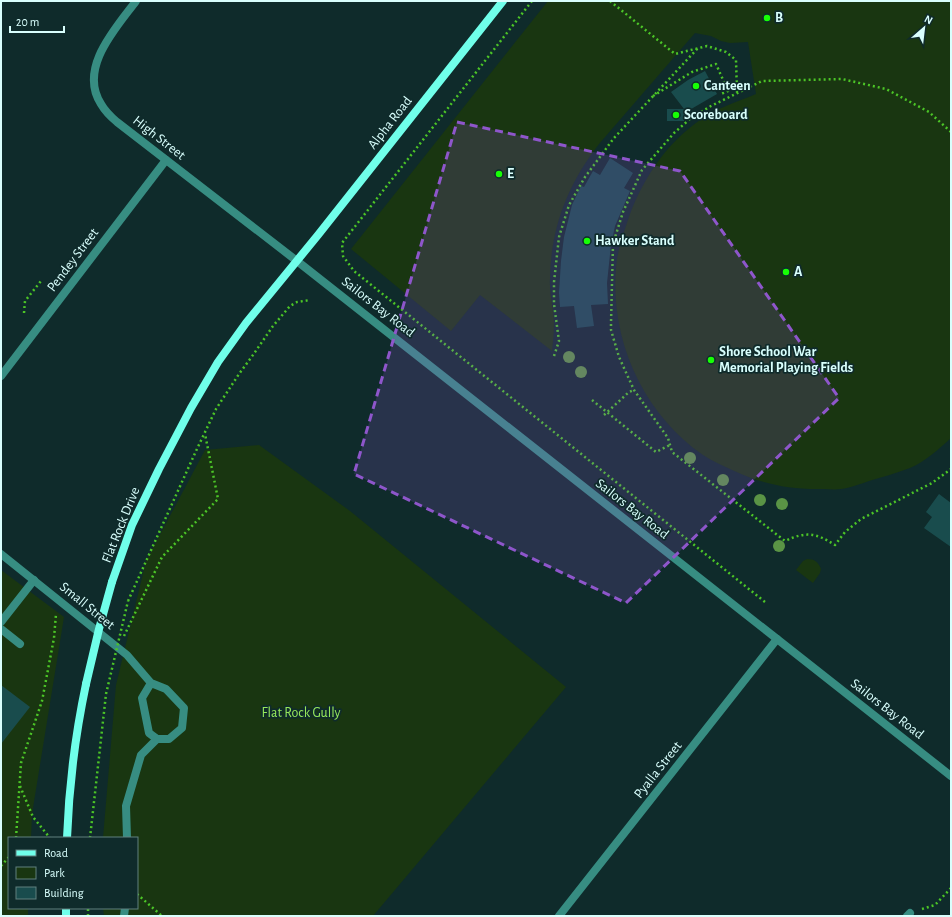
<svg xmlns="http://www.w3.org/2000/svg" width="952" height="917" viewBox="0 0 952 917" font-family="'Alegreya Sans',sans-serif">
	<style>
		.green { fill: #193611 }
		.building { fill: #194c4d }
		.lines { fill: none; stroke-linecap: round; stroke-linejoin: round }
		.path { stroke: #4cc527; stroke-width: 2.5; stroke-dasharray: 2 3; stroke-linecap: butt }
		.service { stroke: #378d82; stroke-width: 8 }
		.minor { stroke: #378d82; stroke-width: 8 }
		.tertiary { stroke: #378d82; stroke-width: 8 }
		.secondary { stroke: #70ffea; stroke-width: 8 }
		.path-bridge { stroke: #4cc527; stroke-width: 2.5; stroke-dasharray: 2 3; stroke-linecap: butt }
		.secondary-bridge { stroke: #70ffea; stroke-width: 8 }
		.tree { fill: #5a9445 }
		.marked { fill: #8e56cb; fill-opacity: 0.2; stroke: #8e56cb; stroke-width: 3; stroke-dasharray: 8 5; stroke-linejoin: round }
		.poi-dot { fill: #17ff05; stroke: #0f2b2b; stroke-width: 1.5 }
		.labels { text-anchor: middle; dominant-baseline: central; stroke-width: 3.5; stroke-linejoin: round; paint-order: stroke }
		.poi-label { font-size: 14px; font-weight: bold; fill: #d9fffd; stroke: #0f2b2b; text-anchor: start }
		.street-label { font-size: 14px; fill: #d9fffd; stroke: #0f2b2b }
		.park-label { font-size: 14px; fill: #97e95b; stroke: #0f2b2b }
	</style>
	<rect width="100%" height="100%" fill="#0f2b2b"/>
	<g class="green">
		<path d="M 548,1 L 951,1 L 951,438 C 939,449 926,461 910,468 C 897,473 882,477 869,481 C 860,484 850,488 841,489 C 835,490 829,489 823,489 C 791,490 761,484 732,470 C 722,465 712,461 703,455 C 641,412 607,334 617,259 C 619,244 625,229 630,214 C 644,177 667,143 700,120 C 717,108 737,102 756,94 L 748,42 L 730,43 L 721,41 L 711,36 L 695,33 L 599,144 C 568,184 551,227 550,278 C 549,294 554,309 554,324 C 554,333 553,342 552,351 L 480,295 L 451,331 L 351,249 Z"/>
		<path d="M 259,445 L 350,511 L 566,687 L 373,916 L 104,916 L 103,908 L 137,908 L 137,838 L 103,838 L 116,685 L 146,561 L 205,450 Z"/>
		<path d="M 807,559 C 815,559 818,562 821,569 L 820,573 L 813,583 L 796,570 L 803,561 Z"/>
		<path d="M 1,570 L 64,617 L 32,814 L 31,838 L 9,838 L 9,908 L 28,908 L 28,916 L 1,916 Z"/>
	</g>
	<g class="building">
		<path d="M 705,71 L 717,94 L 686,112 L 684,109 L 684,121 L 667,121 L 667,109 L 684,109 L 671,92 L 688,80 Z"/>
		<path d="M 610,158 L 633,173 L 624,188 L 630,191 L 615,226 L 611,245 L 607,283 L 608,304 L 591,305 L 594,326 L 577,328 L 574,306 L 560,307 L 559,293 L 561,261 L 564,237 L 572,205 L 581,186 L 584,187 L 593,171 L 600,175 Z"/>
		<path d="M 939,494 L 951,503 L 951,547 L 924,528 L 932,517 L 926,512 Z"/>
		<path d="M 1,685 L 30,707 L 1,744 Z"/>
	</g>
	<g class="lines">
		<g class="path">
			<path d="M 532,1 L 342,243 L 343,256 L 354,271 L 765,602"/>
			<path d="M 610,1 L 675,54 L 707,46 L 726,52 L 736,60 L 737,93"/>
			<path d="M 653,96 L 692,72 L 716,64 L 728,91 L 721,94"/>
			<path d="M 951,132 L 929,112 L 886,89 L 842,79 L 762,81 L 711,106 L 691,118 L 674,133 L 642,170 L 623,212 L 613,244 L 611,323 L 611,330 L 619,357 L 634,390 L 668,438 L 672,452 L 785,541 C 806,531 816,533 835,545 L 845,532 L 861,519 L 932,483 L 951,469"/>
			<path d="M 24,313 L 25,301 L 41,281"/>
			<path d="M 554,356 L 559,341 L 554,304 L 554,282 L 559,237 L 569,205 L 585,177 L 614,138 L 698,48"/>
			<path d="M 592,400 L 656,452 L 670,445"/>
			<path d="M 604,415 L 629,392 L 634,390"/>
			<path d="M 128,601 L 196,451 L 216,409 L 239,374 L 253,355 L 273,326 L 290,306 L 297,302 L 310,300"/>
			<path d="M 124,636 L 162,557 L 218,499 L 205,434"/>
			<path d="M 20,786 L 33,817 L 50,838"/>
			<path d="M 16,838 L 21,763 L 42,701 L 54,638 L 56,614"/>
			<path d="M 90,838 L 106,694"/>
			<path d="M 1,866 L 9,857"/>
			<path d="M 137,894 L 162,916"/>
			<path d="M 922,909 L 935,905 L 951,888"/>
			<path d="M 88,916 L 88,908"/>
		</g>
		<g class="service">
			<path d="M 1,622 L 34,580"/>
			<path d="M 1,629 L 20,644"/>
			<path d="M 127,838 L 126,806 L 141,755 L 157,739"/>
			<path d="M 124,916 L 125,908"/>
		</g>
		<g class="minor">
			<path d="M 136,1 C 116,28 78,68 101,104 C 105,111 111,117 117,122 L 297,261"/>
			<path d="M 1,376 L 166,160"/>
			<path d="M 1,554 L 127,655 L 151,683 L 166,689 L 184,708 L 182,728 L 169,739 L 157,739 L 149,733 L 142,698 L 151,683"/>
			<path d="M 559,916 L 777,639"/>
			<path d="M 907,916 L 910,913"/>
		</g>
		<path class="tertiary" d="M 297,261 L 951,776"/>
		<g class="secondary">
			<path d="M 112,582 L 132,525 L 159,469 L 191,408 L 218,362 L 246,323 L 318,235 L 503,1"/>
			<path d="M 67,838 C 69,785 75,736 86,684"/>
			<path d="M 66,916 L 66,908"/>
		</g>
		<path class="path-bridge" d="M 106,694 L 128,601"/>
		<path class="secondary-bridge" d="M 86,684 L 99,629 L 112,582"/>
	</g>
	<g class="tree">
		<circle cx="569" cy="357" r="6"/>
		<circle cx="581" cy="372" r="6"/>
		<circle cx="690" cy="458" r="6"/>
		<circle cx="723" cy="480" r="6"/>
		<circle cx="760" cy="500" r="6"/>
		<circle cx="782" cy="504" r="6"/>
		<circle cx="779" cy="546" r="6"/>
	</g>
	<path class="marked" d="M 457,122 L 680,171 L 839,398 L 626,603 L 354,474 Z"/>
	<g class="poi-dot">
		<circle cx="767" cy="18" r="4"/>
		<circle cx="696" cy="86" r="4"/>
		<circle cx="676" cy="115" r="4"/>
		<circle cx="499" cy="174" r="4"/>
		<circle cx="587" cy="241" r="4"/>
		<circle cx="786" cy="272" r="4"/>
		<circle cx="711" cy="360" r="4"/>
	</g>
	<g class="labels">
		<g class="poi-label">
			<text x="775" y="18">B</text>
			<text x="704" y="86">Canteen</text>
			<text x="684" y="115">Scoreboard</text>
			<text x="507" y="174">E</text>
			<text x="595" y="241">Hawker Stand</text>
			<text x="794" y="272">A</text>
			<text x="719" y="352">Shore School War<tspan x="719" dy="16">Memorial Playing Fields</tspan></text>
		</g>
		<g class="street-label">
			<text transform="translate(390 123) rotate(-52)">Alpha Road</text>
			<text transform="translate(159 138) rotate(38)">High Street</text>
			<text transform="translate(73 260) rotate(-53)">Pendey Street</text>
			<text transform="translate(378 307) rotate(38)">Sailors Bay Road</text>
			<text transform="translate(632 509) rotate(38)">Sailors Bay Road</text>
			<text transform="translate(121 525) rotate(-68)">Flat Rock Drive</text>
			<text transform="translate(87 606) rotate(39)">Small Street</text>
			<text transform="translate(887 709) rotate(38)">Sailors Bay Road</text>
			<text transform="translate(658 770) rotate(-52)">Pyalla Street</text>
		</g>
		<g class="park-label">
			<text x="301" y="713">Flat Rock Gully</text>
		</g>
	</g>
	<rect width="952" height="917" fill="none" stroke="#d9fffd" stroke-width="4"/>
	<rect x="8" y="837" width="130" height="72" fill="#0f2b2b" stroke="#60807f"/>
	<rect x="16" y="850" width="20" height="6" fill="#70ffea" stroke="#60807f"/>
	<text x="44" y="857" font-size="12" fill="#d9fffd">Road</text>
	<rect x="16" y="867" width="20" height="12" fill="#193611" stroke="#60807f"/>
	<text x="44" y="877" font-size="12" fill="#d9fffd">Park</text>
	<rect x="16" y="887" width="20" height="12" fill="#194c4d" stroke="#60807f"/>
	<text x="44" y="897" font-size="12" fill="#d9fffd">Building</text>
	<g transform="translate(924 28) rotate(28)" stroke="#0f2b2b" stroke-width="3" paint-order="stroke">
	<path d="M0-3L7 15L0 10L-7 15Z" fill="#d9fffd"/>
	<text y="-6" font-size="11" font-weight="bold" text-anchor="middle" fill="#d9fffd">N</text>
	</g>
	<path d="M10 26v6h54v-6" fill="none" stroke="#d9fffd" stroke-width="2"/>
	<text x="16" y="26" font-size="12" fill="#d9fffd" stroke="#0f2b2b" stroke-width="3" paint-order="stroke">20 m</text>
</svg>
